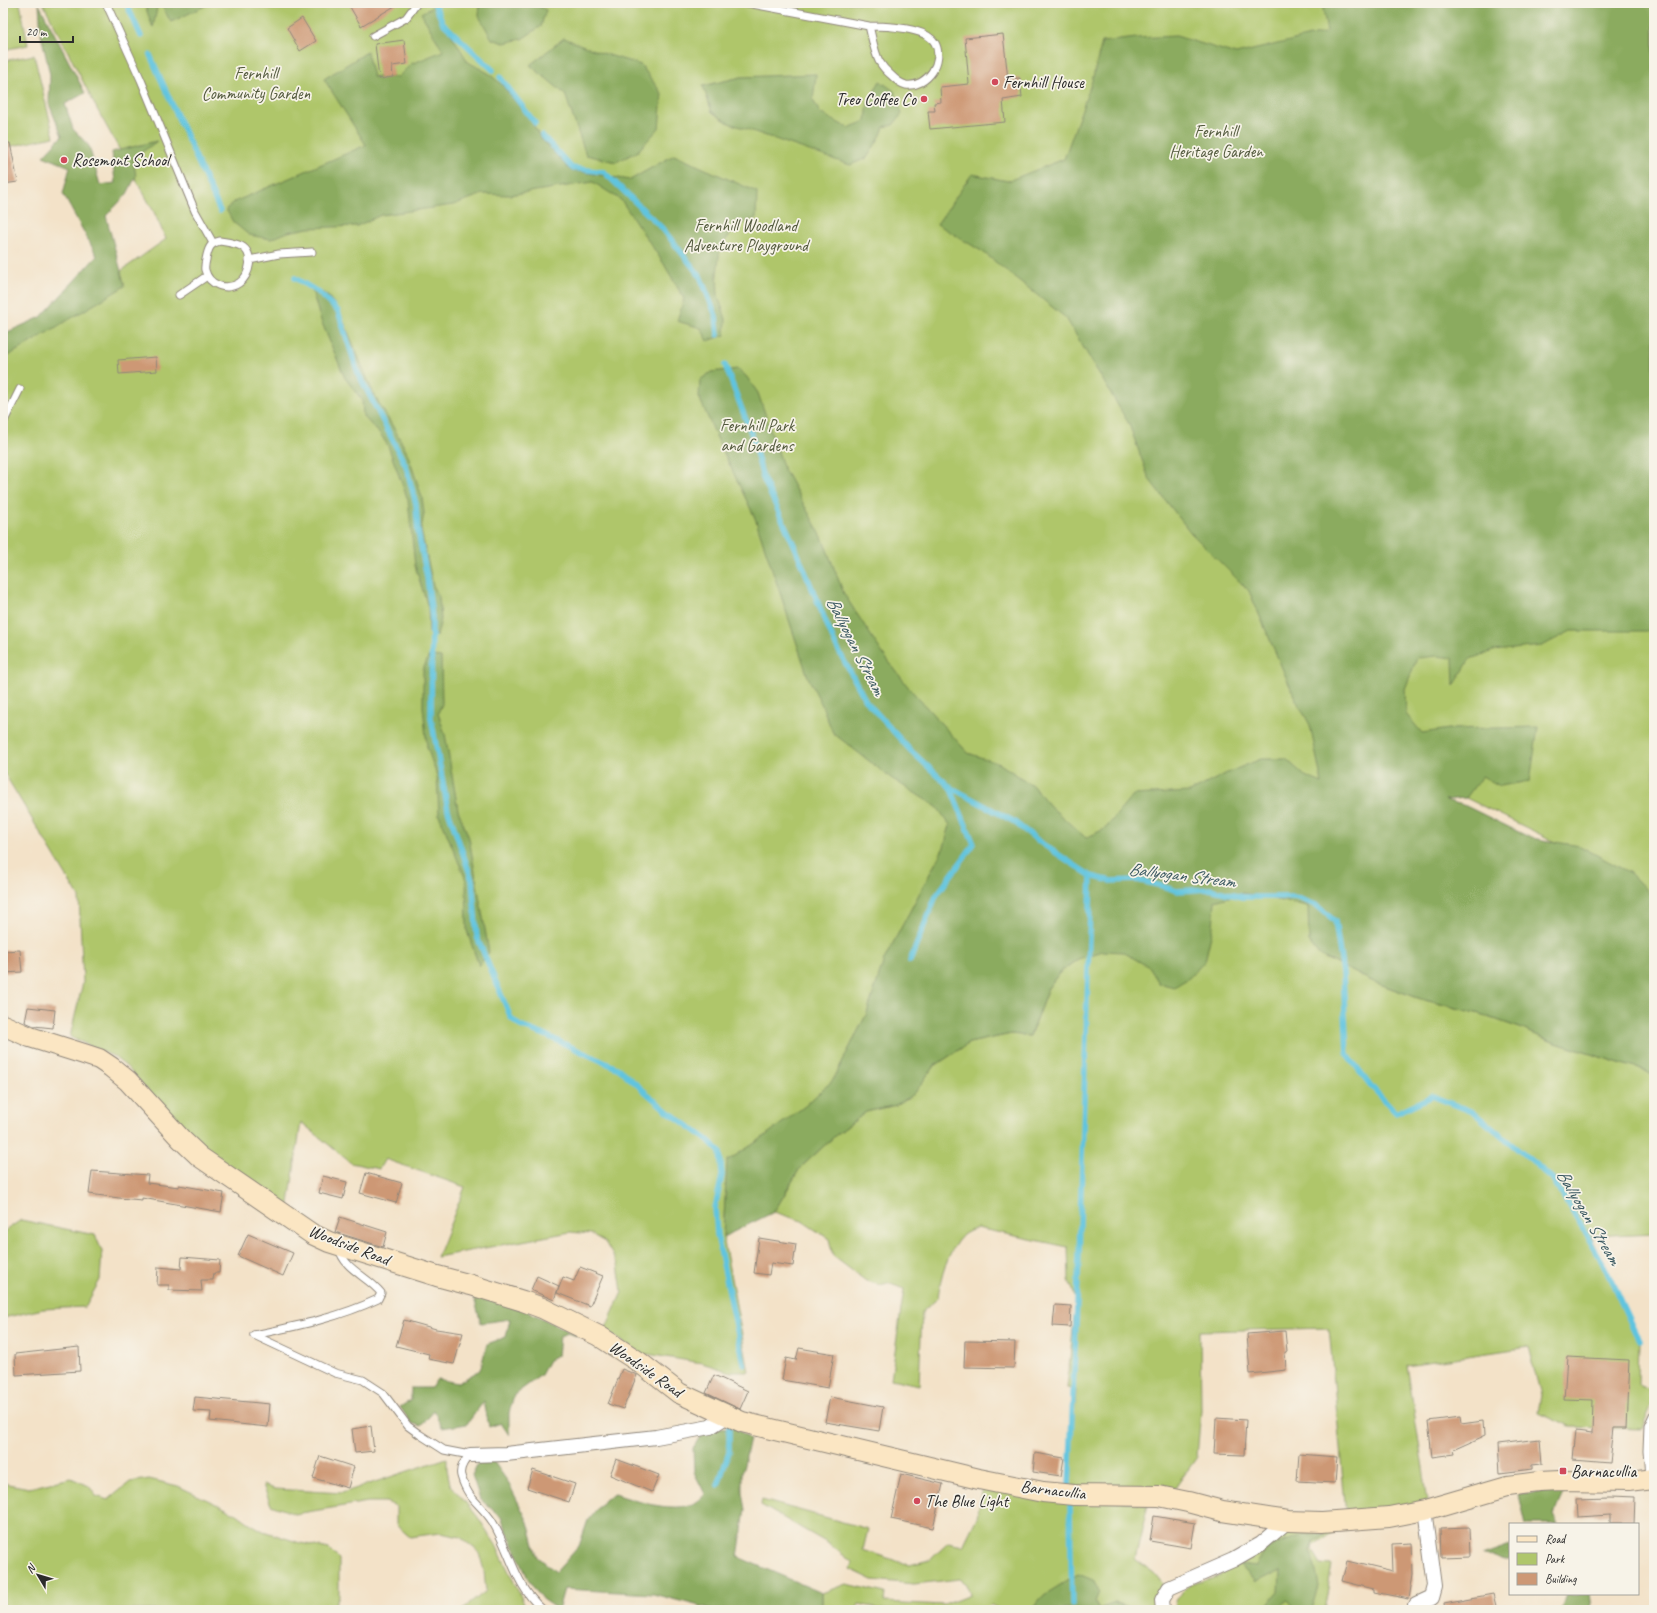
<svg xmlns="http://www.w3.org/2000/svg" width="1657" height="1613" viewBox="0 0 1657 1613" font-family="Caveat,sans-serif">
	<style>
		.green { fill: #afc66b; stroke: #6d784b }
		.forest { fill: #8bab5f; stroke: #5b6b45 }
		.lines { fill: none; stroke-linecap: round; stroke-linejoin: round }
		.stream { stroke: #61c4df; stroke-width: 5.5 }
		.building { fill: #cd9875 }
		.lane-casing { stroke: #8f867a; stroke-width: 9 }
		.street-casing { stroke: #8f867a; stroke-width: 16 }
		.secondary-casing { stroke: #8f867a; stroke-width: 22 }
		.lane { stroke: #fff; stroke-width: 7 }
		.street { stroke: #fff; stroke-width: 14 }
		.secondary { stroke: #fbe6c3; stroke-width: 20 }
		.poi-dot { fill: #d1495b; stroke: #f7f3e8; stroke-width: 1.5 }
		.labels { text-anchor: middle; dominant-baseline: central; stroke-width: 3.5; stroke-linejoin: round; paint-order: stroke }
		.park-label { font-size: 17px; fill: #535a3e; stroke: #f7f3e8 }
		.poi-label { font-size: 17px; fill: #2b2b2b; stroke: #f7f3e8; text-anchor: start }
		.street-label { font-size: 17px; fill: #2b2b2b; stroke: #f7f3e8 }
		.water-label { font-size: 18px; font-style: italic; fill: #3b5961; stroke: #f7f3e8 }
	</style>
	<rect width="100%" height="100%" fill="#f7f3e8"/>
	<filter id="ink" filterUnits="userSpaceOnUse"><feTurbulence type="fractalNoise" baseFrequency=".025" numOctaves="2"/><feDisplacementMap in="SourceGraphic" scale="8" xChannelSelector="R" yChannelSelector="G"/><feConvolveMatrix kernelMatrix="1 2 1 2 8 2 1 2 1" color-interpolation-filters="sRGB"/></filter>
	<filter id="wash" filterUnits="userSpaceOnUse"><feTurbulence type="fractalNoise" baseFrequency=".012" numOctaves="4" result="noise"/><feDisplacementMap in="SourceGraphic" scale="16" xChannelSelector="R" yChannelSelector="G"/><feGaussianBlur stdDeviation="0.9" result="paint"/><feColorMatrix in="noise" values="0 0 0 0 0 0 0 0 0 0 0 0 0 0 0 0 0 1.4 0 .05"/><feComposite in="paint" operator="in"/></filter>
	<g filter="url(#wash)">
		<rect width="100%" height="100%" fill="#f3e2c8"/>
		<g class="green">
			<path d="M 3,3 L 20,3 L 28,45 L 3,50 Z"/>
			<path d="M 43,3 L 1654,3 L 1654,908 L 1631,879 L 1466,798 L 1482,767 L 1398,784 L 838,1086 L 727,1168 L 723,1237 L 749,1372 L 730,1372 L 702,1363 L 647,1354 L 646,1357 L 605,1330 L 622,1292 L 618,1264 L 605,1242 L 591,1234 L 570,1232 L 437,1257 L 465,1187 L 385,1159 L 379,1169 L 351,1163 L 301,1122 L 288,1210 L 191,1139 L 127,1067 L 113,1056 L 70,1037 L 83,982 L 79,897 L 3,771 L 3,346 L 121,271 L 166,239 L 154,212 L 97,109 Z"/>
			<path d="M 34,55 L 54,137 L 3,148 L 3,61 Z"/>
			<path d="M 1204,885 L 1308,906 L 1319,955 L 1374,982 L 1421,999 L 1480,1014 L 1520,1028 L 1553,1042 L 1654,1074 L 1654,1233 L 1591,1236 L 1639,1341 L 1638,1384 L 1654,1391 L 1654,1399 L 1642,1429 L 1569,1427 L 1538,1413 L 1541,1395 L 1528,1347 L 1407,1365 L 1428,1501 L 1346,1514 L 1329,1328 L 1200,1331 L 1201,1409 L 1197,1457 L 1175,1488 L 1069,1487 L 1076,1390 L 1067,1388 L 1076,1299 L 1069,1280 L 1068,1247 L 977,1228 C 972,1230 967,1232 963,1235 C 948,1249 940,1279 938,1298 L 922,1312 L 919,1385 L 891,1379 L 904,1289 L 888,1283 L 880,1285 L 866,1281 L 833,1256 L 829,1239 L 802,1221 L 774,1212 L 800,1168 L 836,1135 L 866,1112 L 896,1105 L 914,1094 L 933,1067 L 969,1043 L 1011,1034 L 1030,1036 L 1048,988 L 1060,972 L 1078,959 Z"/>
			<path d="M 21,1220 L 95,1235 L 102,1251 L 100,1280 L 85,1307 L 43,1309 L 3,1318 L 3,1232 Z"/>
			<path d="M 447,1458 L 447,1469 L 450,1484 L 477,1516 L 496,1545 L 524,1603 L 524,1610 L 462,1610 L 486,1591 L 484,1571 L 479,1552 L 460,1537 L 440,1533 L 410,1537 L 396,1525 L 396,1506 L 386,1502 L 368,1502 L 295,1514 L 271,1505 L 263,1485 L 275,1489 L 342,1493 Z"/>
			<path d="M 71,1478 L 89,1486 L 96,1496 L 108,1500 L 130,1482 L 149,1479 L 178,1486 L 237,1514 L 248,1522 L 263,1531 L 297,1542 L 329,1549 L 339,1559 L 339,1596 L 332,1610 L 3,1610 L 3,1483 L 29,1488 Z"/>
			<path d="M 983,1488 L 1148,1504 L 1135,1559 L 1154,1573 L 1163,1584 L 1155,1598 L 1154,1610 L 1139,1610 L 1116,1603 L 1099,1609 L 1095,1602 L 1044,1595 L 1030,1610 L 1001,1610 L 991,1605 L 982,1610 L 885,1610 L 859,1604 L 856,1610 L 822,1610 L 822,1593 L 846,1584 L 885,1593 L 884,1602 L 944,1605 L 970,1595 L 967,1584 L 960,1579 L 914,1584 L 873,1580 L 850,1569 L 852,1562 L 829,1544 L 761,1505 L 762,1500 L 868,1529 L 863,1550 L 909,1565 L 930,1560 L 948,1543 L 963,1546 L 977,1517 Z"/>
			<path d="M 1332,1528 L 1331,1534 L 1314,1545 L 1313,1551 L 1321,1564 L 1332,1565 L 1324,1610 L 1180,1610 L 1174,1603 L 1176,1598 L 1188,1586 L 1219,1575 L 1290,1531 Z"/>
		</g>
		<g class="forest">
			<path d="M 144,3 L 158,3 L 153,28 Z"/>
			<path d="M 160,3 L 211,3 L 171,22 Z"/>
			<path d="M 480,3 L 534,3 L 546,10 L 541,26 L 522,39 L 504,43 L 492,39 L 479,16 Z"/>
			<path d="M 1322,3 L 1654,3 L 1654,631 L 1571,631 L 1542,646 L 1493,651 L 1470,659 L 1454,686 L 1453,658 L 1437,656 L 1417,658 L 1405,689 L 1406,714 L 1422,733 L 1449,729 L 1538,727 L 1530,781 L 1500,786 L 1482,776 L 1466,798 L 1445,800 L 1466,806 L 1531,838 L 1580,846 L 1630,873 L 1654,898 L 1654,1074 L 1553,1042 L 1520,1028 L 1480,1014 L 1421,999 L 1374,982 L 1319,955 L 1309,942 L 1308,906 L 1243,893 L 1215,901 L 1213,927 L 1205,961 L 1189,978 L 1174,987 L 1159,983 L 1149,967 L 1123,952 L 1103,951 L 1078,959 L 1060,972 L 1048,988 L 1030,1036 L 1011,1034 L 969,1043 L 933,1067 L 914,1094 L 896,1105 L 866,1112 L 836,1135 L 800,1168 L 774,1212 L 723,1237 L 727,1161 L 758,1141 L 805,1106 L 833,1080 L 867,1013 L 884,960 L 944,847 L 950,825 L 937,807 L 891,778 L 833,733 L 821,703 L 808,677 L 755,518 L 720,445 L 699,397 L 700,380 L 711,372 L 738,369 L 746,376 L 758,393 L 784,469 L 822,537 L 844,594 L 883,654 L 909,688 L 968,753 L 1000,764 L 1032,785 L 1051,807 L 1086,838 L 1106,828 L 1133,795 L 1190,792 L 1229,772 L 1261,759 L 1286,759 L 1305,776 L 1322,783 L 1310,725 L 1295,698 L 1249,591 L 1191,533 L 1149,479 L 1129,424 L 1066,318 L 983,252 L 937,224 L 972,174 L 1008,181 L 1064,159 L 1092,81 L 1102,42 L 1137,38 L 1176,36 L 1236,54 L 1327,32 Z"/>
			<path d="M 39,4 L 85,93 L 65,104 L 73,129 L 89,146 L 100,185 L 115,183 L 112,152 L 157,141 L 133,159 L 136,176 L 127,194 L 106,216 L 125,286 L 3,359 L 3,334 L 41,317 L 97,256 L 63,194 L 70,167 L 43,156 L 62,136 L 49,104 L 50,75 L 41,34 Z"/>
			<path d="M 434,6 L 468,62 L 488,73 L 502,85 L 532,122 L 539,136 L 570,170 L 630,180 L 674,155 L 757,192 L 756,218 L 736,226 L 720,248 L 717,274 L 718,296 L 726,319 L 725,335 L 708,341 L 701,328 L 677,321 L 684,299 L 664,264 L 621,200 L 593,182 L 509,195 L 483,194 L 453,205 L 381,215 L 357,226 L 308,228 L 288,232 L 271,239 L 249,235 L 233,222 L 226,209 L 234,202 L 366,145 L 324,79 L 367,52 L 373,77 L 398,77 L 411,64 L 443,51 L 421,13 Z"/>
			<path d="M 564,38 L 599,52 L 641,65 L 662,94 L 659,128 L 637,152 L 616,162 L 586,155 L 565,94 L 530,65 Z"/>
			<path d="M 816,74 L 813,100 L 820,113 L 848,128 L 866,121 L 868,102 L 880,81 L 894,91 L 902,114 L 893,125 L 884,127 L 881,135 L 867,158 L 850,165 L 729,123 L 712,112 L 703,86 L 741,77 Z"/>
			<path d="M 311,287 L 327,295 L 339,310 L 374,395 L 399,437 L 408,455 L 422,497 L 424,513 L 421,530 L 433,585 L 439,597 L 441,619 L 437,636 L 429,634 L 428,607 L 415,566 L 408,500 L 388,446 L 381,435 L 363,416 L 362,400 L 345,378 L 320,318 Z"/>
			<path d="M 429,656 L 441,657 L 442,704 L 438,713 L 445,734 L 458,810 L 469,838 L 489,952 L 479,966 L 467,931 L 466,880 L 439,815 L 437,776 L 427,747 L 423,707 L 423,669 Z"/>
			<path d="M 473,1294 L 527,1311 L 580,1337 L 567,1333 L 560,1336 L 558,1356 L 549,1360 L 541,1375 L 514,1395 L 509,1413 L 509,1435 L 501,1423 L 489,1427 L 484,1401 L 467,1424 L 442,1428 L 434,1411 L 421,1426 L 411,1423 L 400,1407 L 411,1400 L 411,1388 L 431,1388 L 437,1379 L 458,1383 L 480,1370 L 487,1344 L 506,1337 L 510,1319 L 481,1323 Z"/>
			<path d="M 736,1428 L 750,1439 L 742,1473 L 742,1492 L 745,1510 L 738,1557 L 822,1593 L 822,1610 L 715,1610 L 653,1594 L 564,1589 L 558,1610 L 542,1599 L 529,1581 L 501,1517 L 480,1499 L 472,1475 L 479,1461 L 494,1462 L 508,1482 L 528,1522 L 537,1556 L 556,1572 L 579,1546 L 588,1520 L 605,1499 L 615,1494 C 639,1502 688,1519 705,1494 L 694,1472 L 693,1448 L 701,1435 L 717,1429 Z"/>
			<path d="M 1565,1489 L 1554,1514 L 1559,1524 L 1525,1524 L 1518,1495 Z"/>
			<path d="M 1306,1534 L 1324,1535 L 1314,1541 L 1311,1551 L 1319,1585 L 1312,1610 L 1295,1610 L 1287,1601 L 1276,1610 L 1262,1610 L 1279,1591 L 1280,1570 L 1256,1582 L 1240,1564 L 1256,1566 L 1266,1548 Z"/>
			<path d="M 1510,1545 L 1510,1561 L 1505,1561 L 1495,1556 L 1482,1555 Z"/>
			<path d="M 1078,1574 L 1093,1580 L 1099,1592 L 1095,1602 L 1099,1609 L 1115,1603 L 1139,1610 L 1030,1610 L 1044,1595 Z"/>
			<path d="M 1567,1594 L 1589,1594 L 1591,1610 L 1562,1610 Z"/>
		</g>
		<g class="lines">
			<g class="stream">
				<path d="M 126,3 L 141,36"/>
				<path d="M 434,3 L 443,23 L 493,70"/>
				<path d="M 150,55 L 220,211"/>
				<path d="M 500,77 L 535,123"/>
				<path d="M 542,135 L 572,168 L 604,172 L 662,228 L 700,276 L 716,316 L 718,335"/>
				<path d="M 295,278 L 318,292 L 338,311 L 358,373 L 406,466 L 416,504 L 418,532 L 427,577 L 432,617 L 431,718 L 448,810 L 472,880 L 477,937 L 511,1018 L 520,1026 L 545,1035 L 619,1069 L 666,1110 L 708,1140 L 720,1152 L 722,1175 L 715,1208 L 717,1235 L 744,1364"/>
				<path d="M 725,365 L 751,433 L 763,478 L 795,547 L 835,644 L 866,701 L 910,750 L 950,787 L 1013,821 L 1041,843 L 1091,876 L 1111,881 L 1137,880 L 1162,886 L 1177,891 L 1210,889 L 1242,897 L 1295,897 L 1316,905 L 1335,921 L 1343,973 L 1347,1054 L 1371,1086 L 1396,1113 L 1432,1096 L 1473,1112 L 1552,1178 L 1602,1261 L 1639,1341"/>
				<path d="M 910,961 L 936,896 L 974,844 L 950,787"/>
				<path d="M 718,1485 L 729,1452 L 729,1426"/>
				<path d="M 1069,1487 L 1079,1256 L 1091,876"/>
				<path d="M 1070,1506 L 1072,1605"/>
			</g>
		</g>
		<g id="blocks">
			<g class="building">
				<path d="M 357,3 L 400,3 L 361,26 L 350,7 Z"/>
				<path d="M 302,18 L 316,41 L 300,51 L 287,28 Z"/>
				<path d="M 1003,34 L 1008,79 L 1020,78 L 1022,97 L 1003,100 L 1005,122 L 930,129 L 928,111 L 935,111 L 934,103 L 941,102 L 940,87 L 969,84 L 965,38 Z"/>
				<path d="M 404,40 L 407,64 L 392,66 L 393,77 L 379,79 L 375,44 Z"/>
				<path d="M 3,143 L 10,143 L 18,182 L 3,184 Z"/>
				<path d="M 156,357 L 157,371 L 119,374 L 118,360 Z"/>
				<path d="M 20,950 L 22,972 L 3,973 L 3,951 Z"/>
				<path d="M 28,1007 L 55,1010 L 53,1028 L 34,1026 L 25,1022 Z"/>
				<path d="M 92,1171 L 148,1175 L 147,1183 L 179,1187 L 179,1185 L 224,1193 L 221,1212 L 142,1198 L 142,1200 L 119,1198 L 89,1194 Z"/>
				<path d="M 366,1173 L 402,1183 L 396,1203 L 360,1193 Z"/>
				<path d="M 323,1176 L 347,1182 L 343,1199 L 319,1193 Z"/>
				<path d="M 340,1217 L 387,1232 L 383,1247 L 335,1232 Z"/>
				<path d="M 248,1234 L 293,1253 L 283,1276 L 238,1256 Z"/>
				<path d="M 759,1238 L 796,1244 L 793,1266 L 771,1263 L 769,1275 L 754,1273 Z"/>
				<path d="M 182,1257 L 220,1260 L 219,1273 L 214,1273 L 213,1280 L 201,1280 L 202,1291 L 169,1290 L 169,1285 L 157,1285 L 158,1267 L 181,1269 Z"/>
				<path d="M 580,1267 L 603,1276 L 590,1306 L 557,1293 L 563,1277 L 574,1281 Z"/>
				<path d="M 537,1276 L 559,1286 L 554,1300 L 531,1290 Z"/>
				<path d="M 1055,1305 L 1071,1306 L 1070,1327 L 1053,1326 Z"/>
				<path d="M 404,1320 L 436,1329 L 463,1333 L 454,1364 L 428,1359 L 429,1354 L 396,1346 Z"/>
				<path d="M 1285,1331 L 1287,1352 L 1285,1352 L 1286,1370 L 1250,1374 L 1247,1334 Z"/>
				<path d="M 965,1341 L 1015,1342 L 1014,1368 L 964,1367 Z"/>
				<path d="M 79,1347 L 80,1371 L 16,1375 L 15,1354 Z"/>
				<path d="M 799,1348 L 834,1354 L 828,1388 L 782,1380 L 786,1358 L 796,1360 Z"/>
				<path d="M 1567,1357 L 1629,1360 L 1626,1427 L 1613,1427 L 1609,1462 L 1573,1459 L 1576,1432 L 1592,1434 L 1593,1400 L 1564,1399 Z"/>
				<path d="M 622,1369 L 637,1375 L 623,1409 L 608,1404 Z"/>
				<path d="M 714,1375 L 748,1391 L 740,1409 L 706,1393 Z"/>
				<path d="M 195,1397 L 270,1404 L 268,1427 L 210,1421 L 211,1412 L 193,1411 Z"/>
				<path d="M 830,1397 L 883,1407 L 879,1431 L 825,1422 Z"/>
				<path d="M 1460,1417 L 1461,1424 L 1483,1421 L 1484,1436 L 1453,1450 L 1454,1454 L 1432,1457 L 1428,1421 Z"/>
				<path d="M 1216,1418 L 1246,1420 L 1244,1455 L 1214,1454 Z"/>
				<path d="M 371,1426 L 374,1451 L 355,1453 L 352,1429 Z"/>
				<path d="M 1540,1439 L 1542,1464 L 1532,1465 L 1532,1469 L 1500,1473 L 1498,1444 Z"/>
				<path d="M 1035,1453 L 1064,1458 L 1061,1476 L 1033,1472 Z"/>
				<path d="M 1299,1454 L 1337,1457 L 1335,1483 L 1297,1481 Z"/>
				<path d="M 320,1456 L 354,1467 L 348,1488 L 313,1478 Z"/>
				<path d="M 616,1459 L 659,1475 L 652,1492 L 610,1475 Z"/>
				<path d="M 533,1470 L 575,1484 L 569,1502 L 527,1488 Z"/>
				<path d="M 901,1474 L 943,1484 L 933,1528 L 891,1519 Z"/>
				<path d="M 1608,1498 L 1634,1499 L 1633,1524 L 1610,1524 L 1610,1515 L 1577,1517 L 1576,1499 Z"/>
				<path d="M 1154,1516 L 1195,1523 L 1191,1548 L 1150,1541 Z"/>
				<path d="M 1470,1528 L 1471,1556 L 1441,1557 L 1440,1529 Z"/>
				<path d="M 1412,1543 L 1413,1574 L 1409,1599 L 1374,1592 L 1374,1589 L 1342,1581 L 1347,1561 L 1393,1572 L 1392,1544 Z"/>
				<path d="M 1493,1594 L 1497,1610 L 1445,1610 L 1444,1603 Z"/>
			</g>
		</g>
	</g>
	<g filter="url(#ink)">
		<use href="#blocks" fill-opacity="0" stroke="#8f867a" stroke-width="1"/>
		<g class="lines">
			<defs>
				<g id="lane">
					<path d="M 106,3 L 141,80 L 195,211 L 213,243"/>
					<path d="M 747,3 L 869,26 C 885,26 926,27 935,43 C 945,61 927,88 906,85 C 901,84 895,79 891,75 C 886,71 882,66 879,61 C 874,51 872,37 869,26"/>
					<path d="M 373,36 L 406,18 L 417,3"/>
					<path d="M 220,241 C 226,242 235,243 241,246 C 255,253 250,276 239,283 C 227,291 209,286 205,270 C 204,266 206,260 207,255 C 209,247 211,243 220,241 Z"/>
					<path d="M 249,260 L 279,254 L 312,252"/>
					<path d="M 179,295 L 207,276"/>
					<path d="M 3,423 L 20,389"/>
					<path d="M 254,1335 L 335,1373 L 363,1380 L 383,1393 L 408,1426 L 419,1434 L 444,1450 L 470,1455"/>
					<path d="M 254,1335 C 297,1326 338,1318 378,1299 L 381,1293 C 368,1276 344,1270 339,1248"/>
					<path d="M 470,1455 C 464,1461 459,1468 461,1476 C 468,1500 480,1503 492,1521 C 511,1552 514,1585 543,1610"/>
					<path d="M 1649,1477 L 1647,1452 L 1648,1426 L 1654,1413"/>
				</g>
				<g id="street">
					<path d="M 470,1455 L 506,1454 L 656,1437 L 710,1427 L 727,1416"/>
					<path d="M 1417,1605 L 1432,1598 L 1435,1587 L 1425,1510"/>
					<path d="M 1163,1610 L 1162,1600 L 1169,1588 L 1233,1560 L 1261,1544 L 1288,1521"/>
				</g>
				<path id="secondary" d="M 3,1025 L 30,1037 L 84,1054 L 99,1059 L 111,1067 L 128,1081 L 181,1139 L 200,1157 L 312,1234 L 329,1242 L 437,1276 L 471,1285 L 523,1301 L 542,1308 L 599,1336 L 639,1362 L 679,1393 L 742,1422 L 979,1479 L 1043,1492 L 1074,1495 L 1159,1496 L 1188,1502 L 1222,1511 L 1288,1521 L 1322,1522 L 1389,1517 L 1425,1510 L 1507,1486 L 1539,1482 L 1560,1481 L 1628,1482 L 1654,1479"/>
			</defs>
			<use href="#lane" class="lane-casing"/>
			<use href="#street" class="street-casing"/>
			<use href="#secondary" class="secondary-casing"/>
			<use href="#lane" class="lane"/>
			<use href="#street" class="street"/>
			<use href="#secondary" class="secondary"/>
		</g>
	</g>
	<g class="poi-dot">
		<circle cx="995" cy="82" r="4"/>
		<circle cx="924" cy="99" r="4"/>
		<circle cx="64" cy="160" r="4"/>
		<rect x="1559" y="1467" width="8" height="8" rx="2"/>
		<circle cx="917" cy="1501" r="4"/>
	</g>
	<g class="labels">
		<g class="park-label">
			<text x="256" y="73">Fernhill<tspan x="256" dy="20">Community Garden</tspan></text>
			<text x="1216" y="131">Fernhill<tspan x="1216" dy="20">Heritage Garden</tspan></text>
			<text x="746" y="225">Fernhill Woodland<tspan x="746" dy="20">Adventure Playground</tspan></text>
			<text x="757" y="425">Fernhill Park<tspan x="757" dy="20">and Gardens</tspan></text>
		</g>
		<g class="poi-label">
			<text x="1003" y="82">Fernhill House</text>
			<text x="916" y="99" text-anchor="end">Treo Coffee Co</text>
			<text x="72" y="160">Rosemont School</text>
			<text x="1571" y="1471">Barnacullia</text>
			<text x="925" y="1501">The Blue Light</text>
		</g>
		<g class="street-label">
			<text transform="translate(349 1245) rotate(21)">Woodside Road</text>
			<text transform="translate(646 1369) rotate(35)">Woodside Road</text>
			<text transform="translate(1053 1490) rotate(7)">Barnacullia</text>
		</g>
		<g class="water-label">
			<text transform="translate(856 646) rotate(63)">Ballyogan Stream</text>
			<text transform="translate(1182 875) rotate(7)">Ballyogan Stream</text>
			<text transform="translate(1589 1217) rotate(59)">Ballyogan Stream</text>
		</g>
	</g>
	<rect width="1657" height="1613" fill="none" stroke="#f7f3e8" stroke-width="16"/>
	<rect x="1509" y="1523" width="130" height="72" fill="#f7f3e8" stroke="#a5a39c"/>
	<rect x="1517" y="1536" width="20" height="6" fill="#fbe6c3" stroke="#a5a39c"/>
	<text x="1545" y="1543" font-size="12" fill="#2b2b2b">Road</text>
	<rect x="1517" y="1553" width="20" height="12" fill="#afc66b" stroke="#a5a39c"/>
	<text x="1545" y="1563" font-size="12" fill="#2b2b2b">Park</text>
	<rect x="1517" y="1573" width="20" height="12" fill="#cd9875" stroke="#a5a39c"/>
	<text x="1545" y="1583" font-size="12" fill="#2b2b2b">Building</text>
	<g transform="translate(38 1575) rotate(308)" stroke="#f7f3e8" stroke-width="3" paint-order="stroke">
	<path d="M0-3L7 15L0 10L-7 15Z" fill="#2b2b2b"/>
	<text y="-6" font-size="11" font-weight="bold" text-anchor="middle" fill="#2b2b2b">N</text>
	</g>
	<path d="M20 36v6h53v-6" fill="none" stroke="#2b2b2b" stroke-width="2"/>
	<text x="26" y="36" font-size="12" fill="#2b2b2b" stroke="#f7f3e8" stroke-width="3" paint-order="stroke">20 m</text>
</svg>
